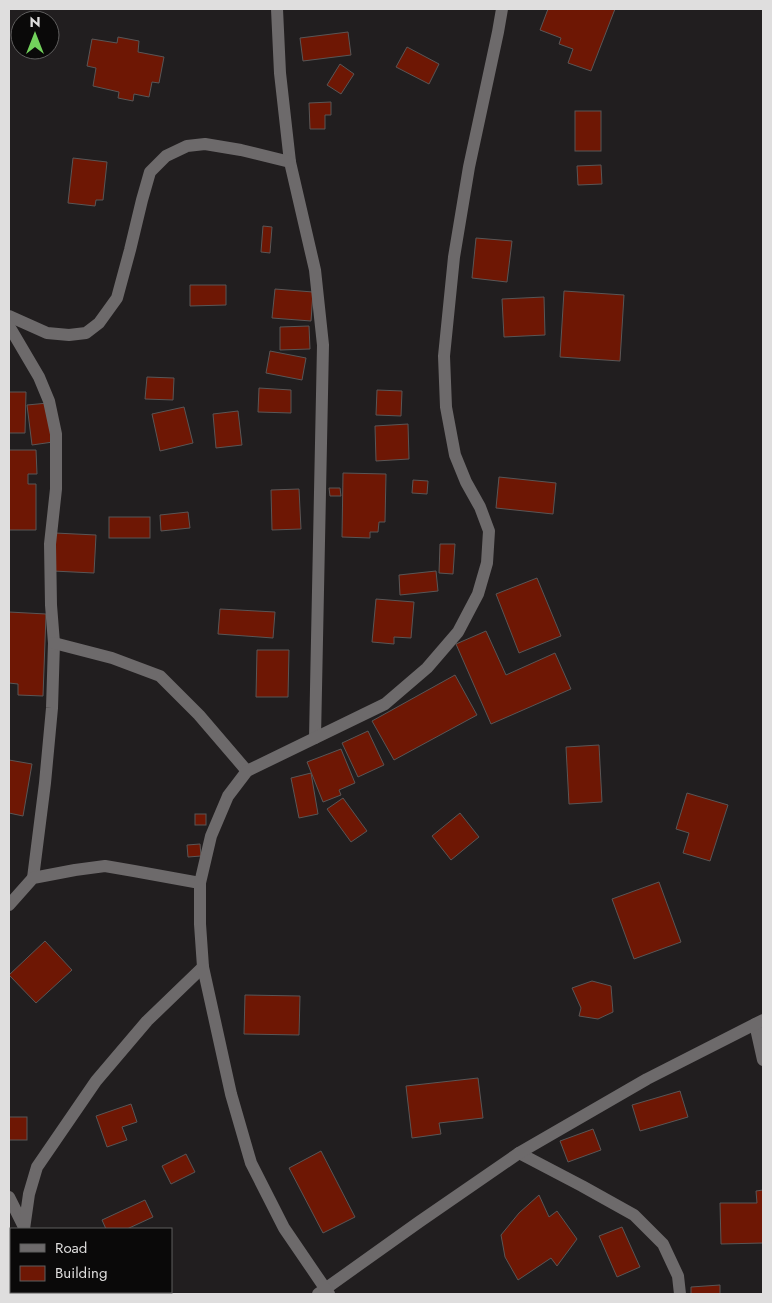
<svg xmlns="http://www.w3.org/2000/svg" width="772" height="1303" viewBox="0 0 772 1303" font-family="Jost,sans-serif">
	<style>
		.building { fill: #6e1704; stroke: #595656 }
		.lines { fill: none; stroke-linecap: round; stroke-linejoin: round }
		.street { stroke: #6d6a6b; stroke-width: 12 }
	</style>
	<rect width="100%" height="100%" fill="#211e1f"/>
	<g class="building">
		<path d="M 548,9 L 615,9 L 591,71 L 568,63 L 573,49 L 559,44 L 561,38 L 540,30 Z"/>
		<path d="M 348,32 L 351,55 L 303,61 L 300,38 Z"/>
		<path d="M 118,37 L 139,41 L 138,52 L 164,57 L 159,83 L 152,82 L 149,97 L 134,94 L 133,101 L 118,98 L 119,92 L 93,86 L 96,68 L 87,66 L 92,39 L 117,43 Z"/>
		<path d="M 407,47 L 439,64 L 429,84 L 396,67 Z"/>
		<path d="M 340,64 L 354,74 L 341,94 L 327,85 Z"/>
		<path d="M 331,102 L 331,115 L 325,115 L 325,129 L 310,129 L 309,103 Z"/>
		<rect x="575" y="111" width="26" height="40"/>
		<path d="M 73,158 L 107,162 L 103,200 L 96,200 L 95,206 L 68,203 Z"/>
		<path d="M 601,165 L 602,184 L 578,185 L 577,166 Z"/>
		<path d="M 263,226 L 272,227 L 270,253 L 261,252 Z"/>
		<path d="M 476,238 L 512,241 L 507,282 L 472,278 Z"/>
		<path d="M 190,285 L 226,285 L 226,305 L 190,306 Z"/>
		<path d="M 275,289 L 313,292 L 311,321 L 272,318 Z"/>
		<path d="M 564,291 L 624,295 L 620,361 L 560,357 Z"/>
		<path d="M 544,297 L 545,335 L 504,337 L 502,299 Z"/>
		<path d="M 309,326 L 310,349 L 280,350 L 280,327 Z"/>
		<path d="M 270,351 L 306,358 L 302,380 L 266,373 Z"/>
		<path d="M 147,377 L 174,378 L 173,400 L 145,399 Z"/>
		<path d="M 259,388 L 291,390 L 291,413 L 258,412 Z"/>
		<path d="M 377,390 L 402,391 L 401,416 L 376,415 Z"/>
		<path d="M 9,392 L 26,392 L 25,433 L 9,433 Z"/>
		<path d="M 48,403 L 53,442 L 32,445 L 27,405 Z"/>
		<path d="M 184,407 L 193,443 L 160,451 L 152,414 Z"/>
		<path d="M 238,411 L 242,445 L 216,448 L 213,414 Z"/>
		<path d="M 408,424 L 409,459 L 376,461 L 375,426 Z"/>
		<path d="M 9,450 L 36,450 L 37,474 L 28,474 L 28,484 L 36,484 L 36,530 L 9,530 Z"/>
		<path d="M 343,473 L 386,474 L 385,522 L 379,522 L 378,532 L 370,532 L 370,538 L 342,537 Z"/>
		<path d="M 499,477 L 556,483 L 553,514 L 496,508 Z"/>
		<path d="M 413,480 L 428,481 L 427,494 L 412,493 Z"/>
		<path d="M 329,488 L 340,488 L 341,496 L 330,496 Z"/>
		<path d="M 299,489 L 301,529 L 272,530 L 271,490 Z"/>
		<path d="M 188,512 L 190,528 L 161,531 L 160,515 Z"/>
		<rect x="109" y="517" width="41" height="21"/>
		<path d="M 55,533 L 96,535 L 94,573 L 53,571 Z"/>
		<path d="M 440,544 L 455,544 L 453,574 L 439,573 Z"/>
		<path d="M 436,571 L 438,591 L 400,595 L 399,575 Z"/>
		<path d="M 537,578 L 561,636 L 519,653 L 496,594 Z"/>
		<path d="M 376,599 L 414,602 L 411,638 L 394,637 L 394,644 L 372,642 Z"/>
		<path d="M 220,609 L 275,612 L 273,638 L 218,634 Z"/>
		<path d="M 9,612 L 46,614 L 43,696 L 18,695 L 18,684 L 9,683 Z"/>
		<path d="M 486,631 L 506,675 L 555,653 L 571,689 L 491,724 L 456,644 Z"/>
		<path d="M 257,650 L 289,650 L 288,697 L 256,697 Z"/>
		<path d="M 455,675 L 477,715 L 394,760 L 372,721 Z"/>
		<path d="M 368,731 L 384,765 L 358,777 L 342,743 Z"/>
		<path d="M 599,745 L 602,802 L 569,804 L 566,747 Z"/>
		<path d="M 341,749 L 355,783 L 339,790 L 341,795 L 323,802 L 307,762 Z"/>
		<path d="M 9,760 L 32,764 L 23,816 L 9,813 Z"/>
		<path d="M 311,773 L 318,814 L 299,818 L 291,778 Z"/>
		<path d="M 687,793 L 728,805 L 710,861 L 683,853 L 689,833 L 676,829 Z"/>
		<path d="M 343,798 L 367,831 L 351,842 L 327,809 Z"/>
		<path d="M 460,813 L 479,837 L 451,860 L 432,836 Z"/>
		<rect x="195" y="814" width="11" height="11"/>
		<path d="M 200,844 L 201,856 L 188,857 L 187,845 Z"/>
		<path d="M 659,882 L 681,942 L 634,959 L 612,899 Z"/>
		<path d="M 45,941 L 72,970 L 36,1003 L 9,975 Z"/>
		<path d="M 592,981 L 611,986 L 613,1012 L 598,1019 L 579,1016 L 581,1008 L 572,988 Z"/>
		<path d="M 245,995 L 300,996 L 299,1035 L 244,1034 Z"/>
		<path d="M 478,1078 L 483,1118 L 439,1123 L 441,1134 L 412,1138 L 406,1086 Z"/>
		<path d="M 680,1091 L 688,1117 L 640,1131 L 632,1105 Z"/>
		<path d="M 131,1104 L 137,1122 L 122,1127 L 127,1140 L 107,1147 L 96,1116 Z"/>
		<rect x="9" y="1117" width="18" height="23"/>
		<path d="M 593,1129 L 601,1150 L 568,1162 L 560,1141 Z"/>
		<path d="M 321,1151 L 355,1217 L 323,1233 L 289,1168 Z"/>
		<path d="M 186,1154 L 195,1172 L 171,1184 L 162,1166 Z"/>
		<path d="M 763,1190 L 763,1243 L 721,1244 L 720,1203 L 757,1203 L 756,1191 Z"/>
		<path d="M 539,1195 L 549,1217 L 557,1211 L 577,1239 L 557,1266 L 551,1258 L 518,1280 L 505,1257 L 501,1235 L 519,1213 Z"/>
		<path d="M 145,1200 L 153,1217 L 127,1229 L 106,1229 L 102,1220 Z"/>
		<path d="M 622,1227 L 640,1267 L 617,1277 L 599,1236 Z"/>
		<path d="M 720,1285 L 720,1294 L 691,1294 L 691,1287 Z"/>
	</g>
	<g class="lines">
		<g class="street">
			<path d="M 277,9 L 280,73 L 290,162 L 315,270 L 323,345 L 315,738"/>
			<path d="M 9,316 L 47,333 L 69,335 L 86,333 L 99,323 L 117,298 L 130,250 L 142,200 L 150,172 L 166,156 L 187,146 L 205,144 L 241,150 L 290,162"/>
			<path d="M 9,326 L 39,377 L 49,401 L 56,434 L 56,489 L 50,544 L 51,605 L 54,643 L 52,708 L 45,783 L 33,878"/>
			<path d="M 54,643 L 112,658 L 160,676 L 199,715 L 247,771"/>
			<path d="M 9,905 L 33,878 L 75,870 L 105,866 L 134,871 L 200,883"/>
			<path d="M 755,1024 L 763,1060"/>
			<path d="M 519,1153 L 582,1186 L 634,1215 L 663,1244 L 678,1276 L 680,1294"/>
			<path d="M 9,1197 L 24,1227"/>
			<path d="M 24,1229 L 29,1194 L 37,1167 L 96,1081 L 147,1021 L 203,967"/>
			<path d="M 34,1292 L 35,1294"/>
			<path d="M 318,1294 L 419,1222 L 519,1153 L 647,1079 L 763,1020"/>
			<path d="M 329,1294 L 284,1228 L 251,1163 L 231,1094 L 203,967 L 200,924 L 200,883 L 211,836 L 228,796 L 247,771 L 385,704 L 427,668 L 458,632 L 478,594 L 487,563 L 489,531 L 480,507 L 466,482 L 455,455 L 446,407 L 444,356 L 454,257 L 469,167 L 498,32 L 502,9"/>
		</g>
	</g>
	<rect width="772" height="1303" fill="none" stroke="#dfdede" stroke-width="20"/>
	<rect x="10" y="1228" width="162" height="65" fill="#0a0909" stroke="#5f5e5e"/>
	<rect x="20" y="1244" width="25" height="8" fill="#6d6a6b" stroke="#5f5e5e"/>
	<text x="55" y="1253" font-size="15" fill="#dfdede">Road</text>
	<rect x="20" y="1266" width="25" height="15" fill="#6e1704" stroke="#5f5e5e"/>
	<text x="55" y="1278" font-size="15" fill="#dfdede">Building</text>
	<g transform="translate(35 35)"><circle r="24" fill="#0a0909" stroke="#5f5e5e"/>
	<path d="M0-4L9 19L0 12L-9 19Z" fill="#73d25c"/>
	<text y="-8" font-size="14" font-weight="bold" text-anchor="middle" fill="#dfdede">N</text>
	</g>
</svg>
